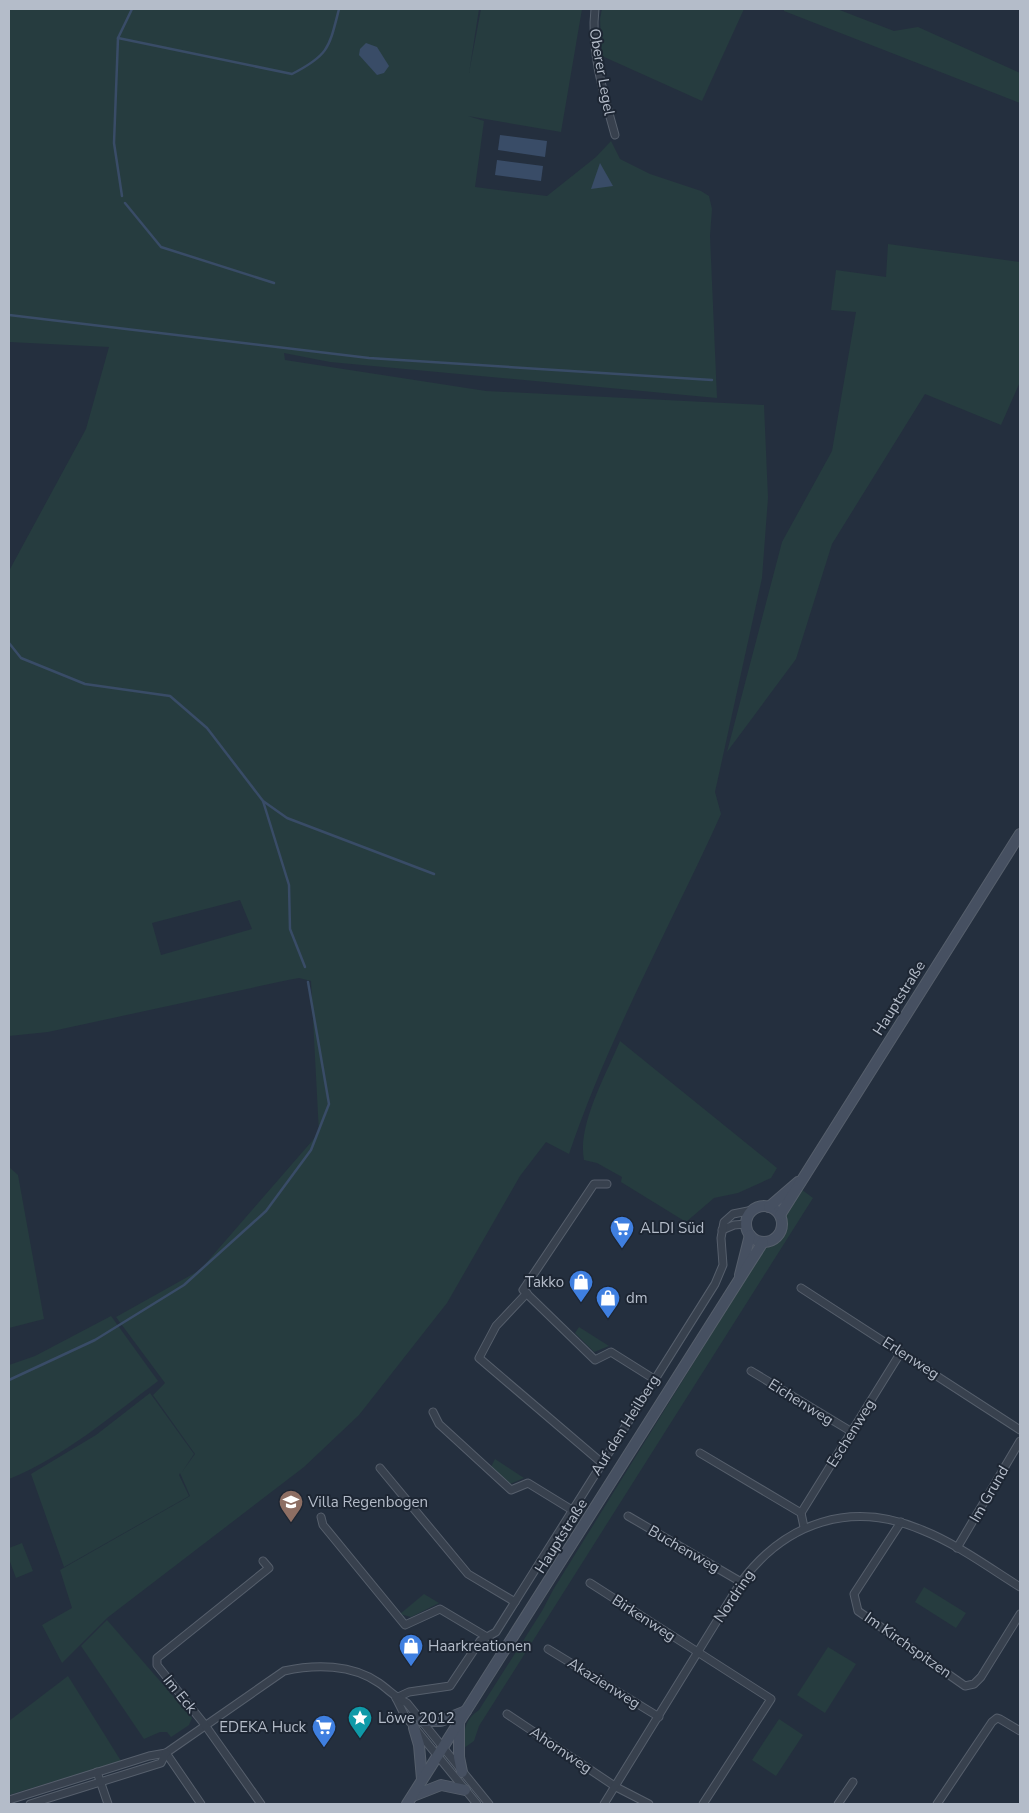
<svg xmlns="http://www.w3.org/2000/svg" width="1029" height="1813" viewBox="0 0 1029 1813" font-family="'Nunito Sans',sans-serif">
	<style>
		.green { fill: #263c3f; fill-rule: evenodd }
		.water { fill: #394c67 }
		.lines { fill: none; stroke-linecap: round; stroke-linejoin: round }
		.stream { stroke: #394c67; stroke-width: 2.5 }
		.street-casing { stroke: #565f6c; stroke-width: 9 }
		.secondary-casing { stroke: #565f6c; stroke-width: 12 }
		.street { stroke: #38414e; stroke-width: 7 }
		.secondary { stroke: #465061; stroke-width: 10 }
		.labels { text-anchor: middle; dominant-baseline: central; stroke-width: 4; stroke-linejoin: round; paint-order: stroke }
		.street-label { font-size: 15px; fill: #b4bcc9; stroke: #1d2633 }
		.poi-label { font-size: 15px; fill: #b4bcc9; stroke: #1d2633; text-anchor: start }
	</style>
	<rect width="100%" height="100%" fill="#242f3e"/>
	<g class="green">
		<path d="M 9,9 L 479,9 L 469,73 L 481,9 L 582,9 L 561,132 L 468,116 L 484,121 L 475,187 L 547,196 L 596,157 L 611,141 L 620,159 L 650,174 L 701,191 L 709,196 L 712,209 L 710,236 L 717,398 L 330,362 L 284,353 L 285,360 L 486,391 L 764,405 L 768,498 L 762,578 L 715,792 L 721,814 C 670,927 609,1036 569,1154 L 546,1142 L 520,1176 L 447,1303 L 359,1415 L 304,1467 L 107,1618 L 62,1663 L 42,1625 L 72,1608 L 60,1570 L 190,1496 L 180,1473 L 179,1475 L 189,1496 L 64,1567 L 31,1474 L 96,1435 L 150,1393 L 194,1454 L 182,1472 L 195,1454 L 153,1395 L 165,1383 L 116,1317 L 200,1270 L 319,1133 L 311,981 L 299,978 L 288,980 L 48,1032 L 9,1036 L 9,571 L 86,429 L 109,347 L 9,342 ZM 240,900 L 252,929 L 161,955 L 152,923 Z"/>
		<path d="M 602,9 L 744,9 L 702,101 L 602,56 L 600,19 Z"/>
		<path d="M 784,9 L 837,9 L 894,31 L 918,27 L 1020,73 L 1020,103 L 784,11 Z"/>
		<path d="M 888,244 L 1020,262 L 1020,382 L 1001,425 L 925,394 L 832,544 L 796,659 L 727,752 L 782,542 L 832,451 L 856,312 L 831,310 L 836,270 L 886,277 Z"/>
		<path d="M 620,1041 L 777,1168 L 771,1178 L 738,1193 L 714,1198 L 686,1222 L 621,1182 L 622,1177 L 597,1163 L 584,1160 C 577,1125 606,1075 620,1041 Z"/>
		<path d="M 9,1167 L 18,1175 L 44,1319 L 9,1328 Z"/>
		<path d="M 801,1189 L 813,1198 L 479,1726 L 474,1741 L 464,1748 C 464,1731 464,1720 479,1710 L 542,1611 L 553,1590 L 766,1246 L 778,1239 L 783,1232 L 785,1213 Z"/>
		<path d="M 111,1316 L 158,1381 C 111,1416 64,1457 9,1479 L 9,1365 L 35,1356 Z"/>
		<path d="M 579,1327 L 609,1346 L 594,1352 L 575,1333 Z"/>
		<path d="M 495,1459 L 524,1478 L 510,1484 L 491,1467 Z"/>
		<path d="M 22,1543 L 33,1571 L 16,1578 L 9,1559 L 9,1548 Z"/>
		<path d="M 924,1587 L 966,1613 L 956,1628 L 915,1602 Z"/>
		<path d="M 424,1594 L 439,1603 L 411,1617 L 400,1614 Z"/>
		<path d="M 107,1620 L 192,1718 L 189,1725 L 171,1737 L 167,1732 L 160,1732 L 144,1739 L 81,1646 Z"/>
		<path d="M 828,1647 L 856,1664 L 825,1713 L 797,1695 Z"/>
		<path d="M 68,1676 L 121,1761 L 9,1795 L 9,1721 Z"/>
		<path d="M 779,1719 L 803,1735 L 776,1776 L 752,1760 Z"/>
	</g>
	<g class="water">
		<path d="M 366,43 L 377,47 L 389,66 L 384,73 L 377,75 L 359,55 L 360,49 Z"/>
		<path d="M 500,135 L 547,141 L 545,157 L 498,150 Z"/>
		<path d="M 497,160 L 543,166 L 541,181 L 495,175 Z"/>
		<path d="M 600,163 L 613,186 L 591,189 Z"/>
	</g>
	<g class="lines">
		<g class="stream">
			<path d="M 118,38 L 292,74 C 329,55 329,48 339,9"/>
			<path d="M 122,196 L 114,143 L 118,38 L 132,9"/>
			<path d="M 125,203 L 161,247 L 274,283"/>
			<path d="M 9,315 L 369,358 L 712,380"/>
			<path d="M 9,643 L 21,658 L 85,684 L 170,696 L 207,728 L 263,801 L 287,818 L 434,874"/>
			<path d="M 263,801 L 289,885 L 290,929 L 305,967"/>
			<path d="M 9,1380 L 95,1340 L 184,1285 L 266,1211 L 311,1150 L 329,1104 L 308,982"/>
		</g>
		<defs>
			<g id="street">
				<path d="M 595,9 C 590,50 604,95 615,135"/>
				<path d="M 607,1184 L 594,1184 L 523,1290 L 595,1360 L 611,1352 L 654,1379"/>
				<path d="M 722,1230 L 734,1225 L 746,1224"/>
				<path d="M 801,1288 L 1020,1430"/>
				<path d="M 527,1293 L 496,1326 L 479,1358 L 602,1463"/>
				<path d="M 751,1371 L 852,1432"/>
				<path d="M 433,1412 L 439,1424 L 511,1490 L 528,1483 L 572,1510"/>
				<path d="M 700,1453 L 801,1513 L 804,1527"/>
				<path d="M 380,1468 L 468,1574 L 515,1602"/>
				<path d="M 801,1513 L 901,1352"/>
				<path d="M 628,1516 L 741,1582"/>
				<path d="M 321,1517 L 323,1525 L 405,1625 L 440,1609 L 487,1637"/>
				<path d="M 901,1522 L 854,1594 L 858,1611 L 965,1686 L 974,1684 L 981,1677 L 1020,1614"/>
				<path d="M 957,1548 L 1020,1441"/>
				<path d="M 590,1583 L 771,1699 L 703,1804"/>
				<path d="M 548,1649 L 659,1717"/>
				<path d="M 396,1698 L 409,1692 L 450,1686 L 480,1641 L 496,1632 L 715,1284 L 723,1265 L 721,1238 L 724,1222 L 733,1214 L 753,1210"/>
				<path d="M 396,1698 L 405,1716 L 477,1804"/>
				<path d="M 507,1714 L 616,1787 L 649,1804"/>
				<path d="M 166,1753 L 201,1804"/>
				<path d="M 97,1772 L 108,1804"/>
				<path d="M 9,1800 L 149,1756 L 166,1753 L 284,1671 C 315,1664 352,1664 379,1683 C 389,1690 396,1698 407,1703 L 489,1804"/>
				<path d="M 30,1804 L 161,1763 L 166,1753"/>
				<path d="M 261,1804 L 205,1725 L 157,1665 L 157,1658 L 269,1568 L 263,1561"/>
				<path d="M 604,1804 L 741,1582 C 786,1522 851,1500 922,1530 C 957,1544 988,1567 1020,1587"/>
				<path d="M 838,1804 L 853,1782"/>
				<path d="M 937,1804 L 992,1722 L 997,1718 L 1000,1719 L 1020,1731"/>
			</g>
			<g id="secondary">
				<circle cx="764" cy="1224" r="18"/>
				<path d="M 769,1207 L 798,1182"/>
				<path d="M 780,1215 L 1020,834"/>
				<path d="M 740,1275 L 750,1235"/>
				<path d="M 422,1721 L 441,1721 L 466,1711"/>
				<path d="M 459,1723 L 459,1757 L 462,1772"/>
				<path d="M 414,1728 L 419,1745 L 422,1779"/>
				<path d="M 413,1796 L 441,1785 L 465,1790"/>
				<path d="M 407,1804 L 763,1242"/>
			</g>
		</defs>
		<use href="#street" class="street-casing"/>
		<use href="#secondary" class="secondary-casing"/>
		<use href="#street" class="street"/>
		<use href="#secondary" class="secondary"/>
	</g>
	<defs>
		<symbol id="supermarket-pin" viewBox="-11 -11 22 30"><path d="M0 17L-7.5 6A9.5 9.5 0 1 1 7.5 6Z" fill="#3f7fe0" stroke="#1d2633"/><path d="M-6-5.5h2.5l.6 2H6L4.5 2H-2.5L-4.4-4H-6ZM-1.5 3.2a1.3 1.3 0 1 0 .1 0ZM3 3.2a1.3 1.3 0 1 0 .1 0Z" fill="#fff"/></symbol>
		<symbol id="shop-pin" viewBox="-11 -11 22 30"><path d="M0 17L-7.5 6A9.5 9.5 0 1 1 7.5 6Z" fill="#3f7fe0" stroke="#1d2633"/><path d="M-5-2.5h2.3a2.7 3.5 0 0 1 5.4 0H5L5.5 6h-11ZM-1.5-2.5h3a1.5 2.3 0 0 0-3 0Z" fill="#fff"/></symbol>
		<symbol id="school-pin" viewBox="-11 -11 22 30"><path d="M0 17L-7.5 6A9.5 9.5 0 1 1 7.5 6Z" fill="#8d6e63" stroke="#1d2633"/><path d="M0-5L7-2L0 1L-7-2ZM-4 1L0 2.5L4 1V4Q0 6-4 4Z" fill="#fff"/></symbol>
		<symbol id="sight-pin" viewBox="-11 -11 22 30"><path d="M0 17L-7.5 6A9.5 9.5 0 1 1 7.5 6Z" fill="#0f9aa8" stroke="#1d2633"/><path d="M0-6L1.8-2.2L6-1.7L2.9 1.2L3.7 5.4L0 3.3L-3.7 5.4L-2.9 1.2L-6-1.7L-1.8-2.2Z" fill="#fff"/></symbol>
	</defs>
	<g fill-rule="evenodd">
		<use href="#supermarket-pin" x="608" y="1214" width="28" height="38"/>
		<use href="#shop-pin" x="567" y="1268" width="28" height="38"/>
		<use href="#shop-pin" x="594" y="1284" width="28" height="38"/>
		<use href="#school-pin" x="277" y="1488" width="28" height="38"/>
		<use href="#shop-pin" x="397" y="1632" width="28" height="38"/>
		<use href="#sight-pin" x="346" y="1704" width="28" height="38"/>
		<use href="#supermarket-pin" x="310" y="1713" width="28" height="38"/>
	</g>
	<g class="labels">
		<g class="street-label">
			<text transform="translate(602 72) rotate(80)">Oberer Legel</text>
			<text transform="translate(899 998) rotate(-58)">Hauptstraße</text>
			<text transform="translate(911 1358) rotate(33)">Erlenweg</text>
			<text transform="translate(801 1402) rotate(32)">Eichenweg</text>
			<text transform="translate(625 1425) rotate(-58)">Auf den Heilberg</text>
			<text transform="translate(851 1433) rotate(-58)">Eschenweg</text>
			<text transform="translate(989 1494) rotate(-60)">Im Grund</text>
			<text transform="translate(561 1536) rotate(-58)">Hauptstraße</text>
			<text transform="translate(684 1549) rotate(30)">Buchenweg</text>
			<text transform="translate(734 1596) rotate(-56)">Nordring</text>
			<text transform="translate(644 1618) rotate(33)">Birkenweg</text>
			<text transform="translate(908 1645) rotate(35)">Im Kirchspitzen</text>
			<text transform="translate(604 1683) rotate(32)">Akazienweg</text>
			<text transform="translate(180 1694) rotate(51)">Im Eck</text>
			<text transform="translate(561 1750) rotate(34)">Ahornweg</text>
		</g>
		<g class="poi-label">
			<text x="640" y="1228">ALDI Süd</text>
			<text x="564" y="1282" text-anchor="end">Takko</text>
			<text x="626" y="1298">dm</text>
			<text x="308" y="1502">Villa Regenbogen</text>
			<text x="428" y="1646">Haarkreationen</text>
			<text x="378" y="1718">Löwe 2012</text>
			<text x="306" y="1727" text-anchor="end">EDEKA Huck</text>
		</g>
	</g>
	<rect width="1029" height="1813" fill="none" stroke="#b4bcc9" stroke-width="20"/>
</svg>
